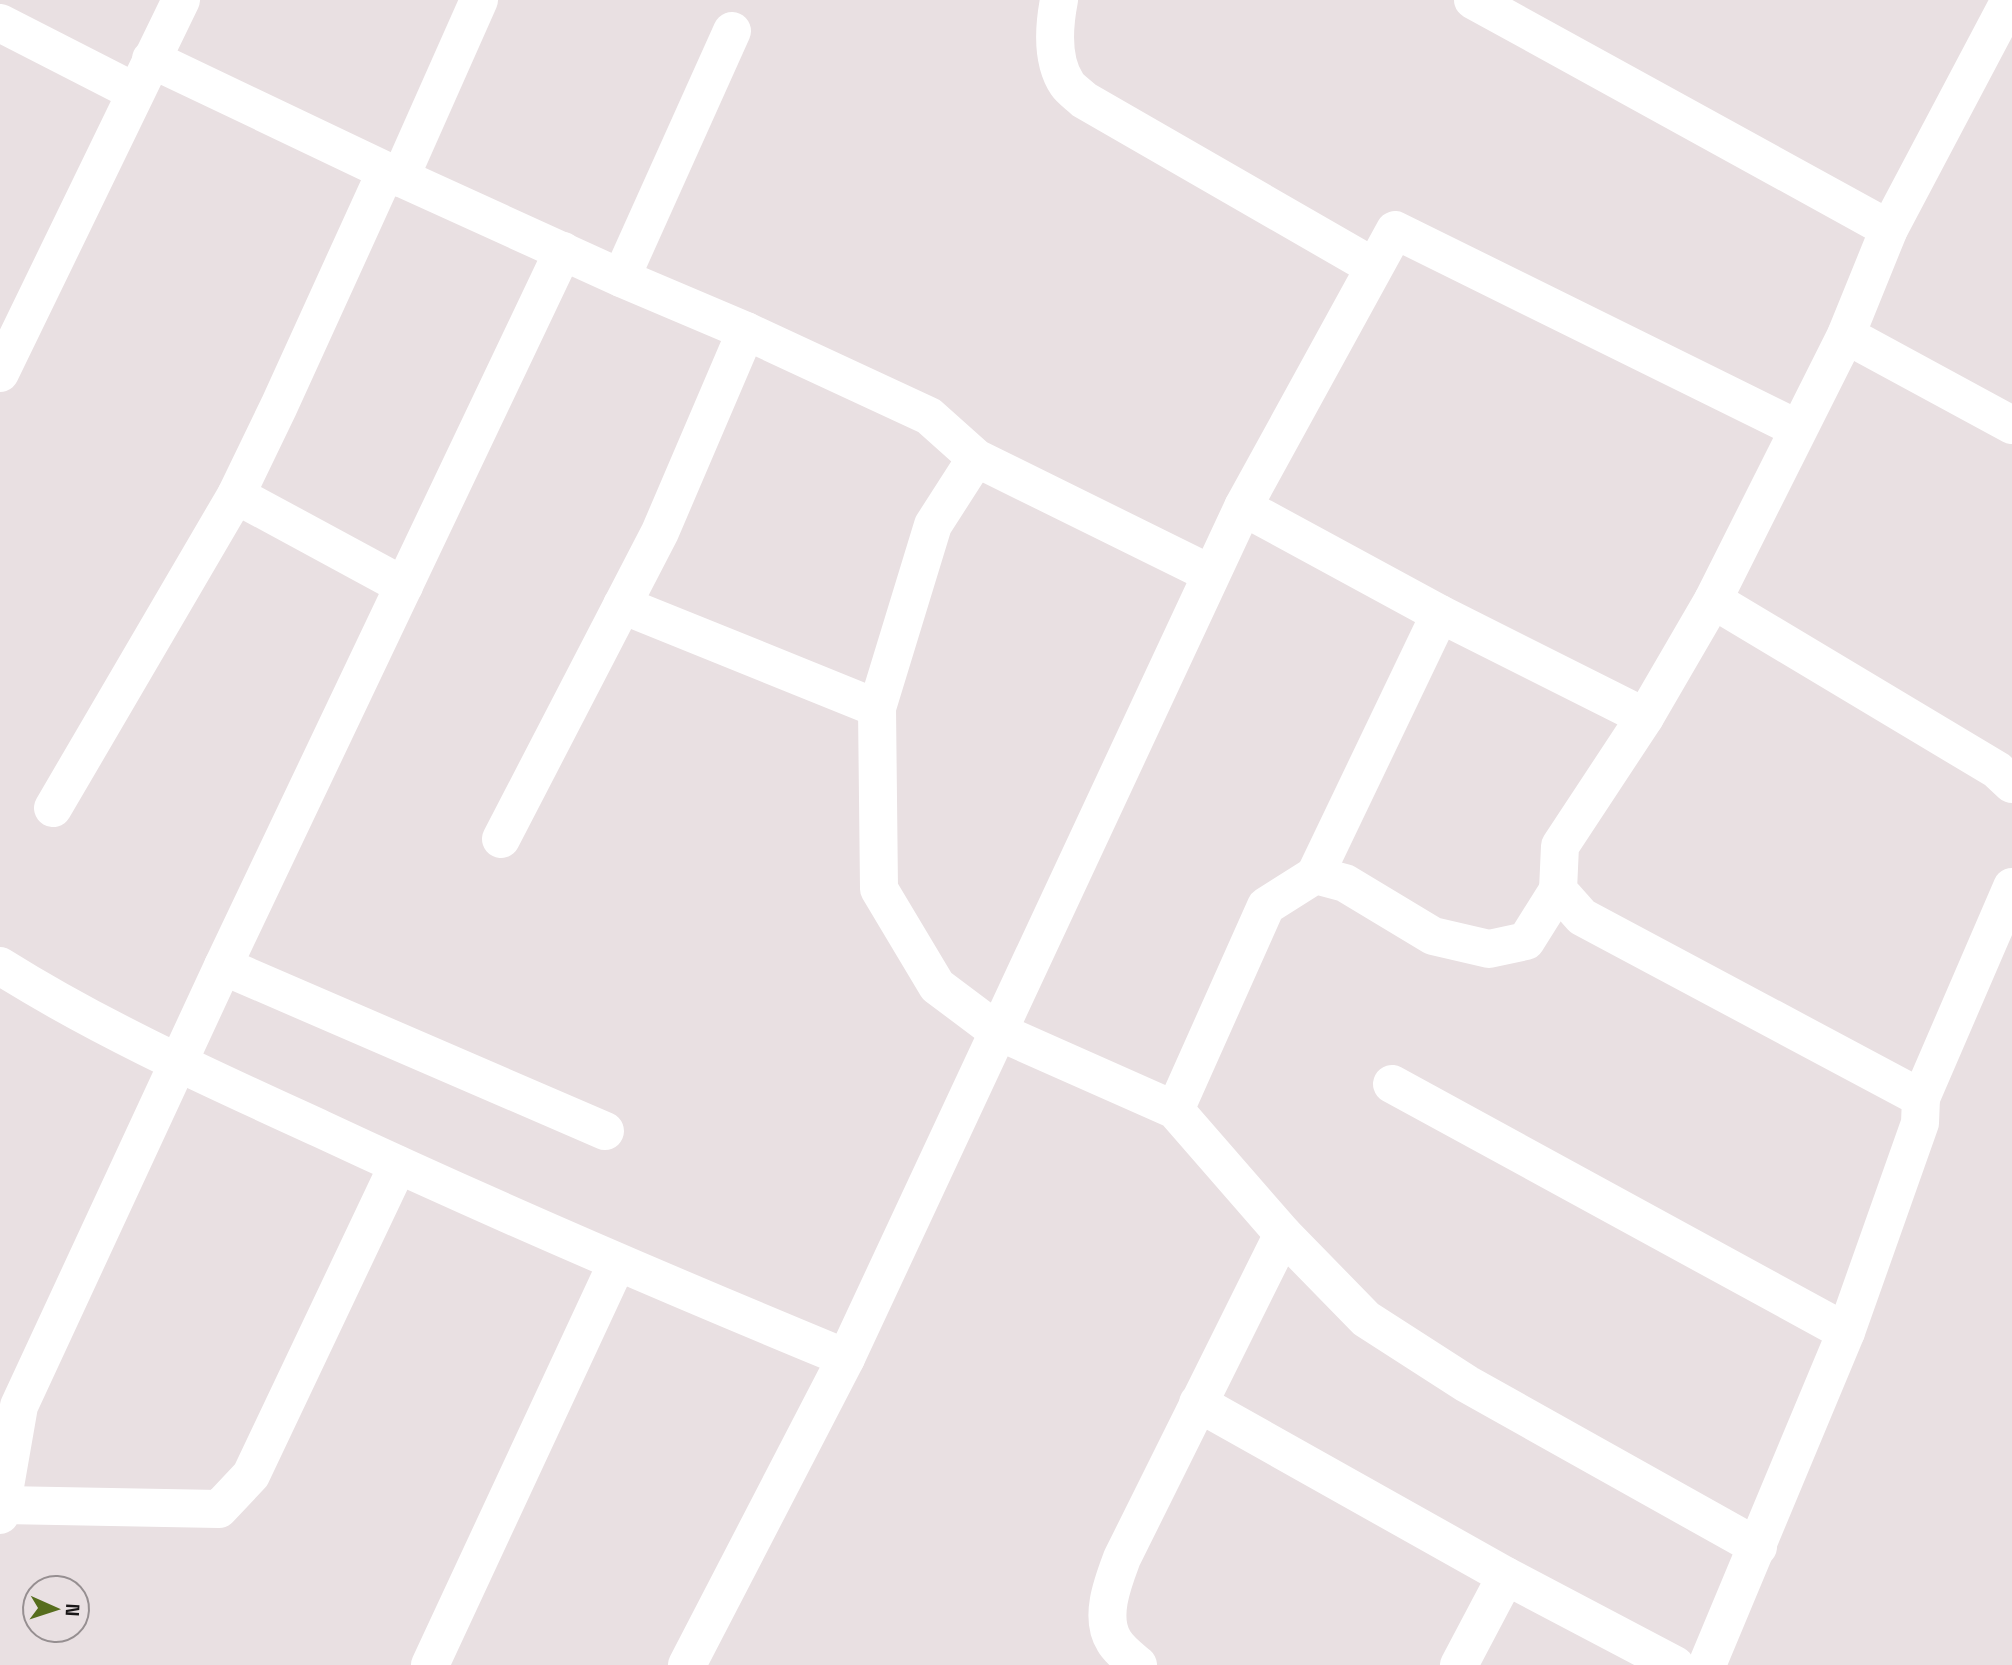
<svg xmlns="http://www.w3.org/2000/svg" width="2012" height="1665" viewBox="0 0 2012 1665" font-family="'Space Grotesk',sans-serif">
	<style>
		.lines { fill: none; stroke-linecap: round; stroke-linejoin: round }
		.minor { stroke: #fff; stroke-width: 38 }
	</style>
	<rect width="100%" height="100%" fill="#e9e0e2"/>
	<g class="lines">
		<g class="minor">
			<path d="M 1059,0 C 1054,26 1051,60 1067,84 C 1071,90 1079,95 1084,100 L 1374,267"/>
			<path d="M 1473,0 L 1889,229"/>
			<path d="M 0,23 L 135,92"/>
			<path d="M 151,59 L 386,171 L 621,278 L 746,331 L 929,416 L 976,458 L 1211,574"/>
			<path d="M 400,178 L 479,0"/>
			<path d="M 621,278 L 732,31"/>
			<path d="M 1846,335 L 2012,425"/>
			<path d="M 0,373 L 181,0"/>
			<path d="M 976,458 L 933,525 L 877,708 L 879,889 L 937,986 L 997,1031 L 1175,1110 L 1283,1234 L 1366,1319 L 1467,1384 L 1758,1547"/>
			<path d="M 236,495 L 404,586"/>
			<path d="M 1243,507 L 1440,614 L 1645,717"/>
			<path d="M 1713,600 L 1997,770 L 2012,784"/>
			<path d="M 622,605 L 877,708"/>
			<path d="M 53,808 L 236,495 L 279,406 L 386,171"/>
			<path d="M 501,839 L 660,532 L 746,331"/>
			<path d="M 1315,875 L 1440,614"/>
			<path d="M 0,966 C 102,1030 212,1079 321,1129 C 494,1210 669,1285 846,1358"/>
			<path d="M 223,966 L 605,1131"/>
			<path d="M 1392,1084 L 1846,1332"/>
			<path d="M 1921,1098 L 2012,887"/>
			<path d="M 1175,1110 L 1266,906 L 1315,875 L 1345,883 L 1433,936 L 1489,949 L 1526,941 L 1558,890"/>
			<path d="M 1198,1403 L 1506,1576 L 1675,1665"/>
			<path d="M 3,1505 L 219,1509 L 251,1475 L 398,1165"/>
			<path d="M 0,1515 L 19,1406 L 223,966 L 563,251"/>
			<path d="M 430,1665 L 617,1263"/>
			<path d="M 687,1665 L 846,1358 L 1243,507 L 1395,230 L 1798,429"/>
			<path d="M 1138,1665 C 1131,1659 1119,1650 1114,1641 C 1099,1617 1113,1582 1122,1558 L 1283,1234"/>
			<path d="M 1459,1665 L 1506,1576"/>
			<path d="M 1707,1665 L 1846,1332 L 1920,1123 L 1921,1098 L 1582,917 L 1558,890 L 1560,846 L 1645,717 L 1713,600 L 1846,335 L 1889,229 L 2010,0"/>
		</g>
	</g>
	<g transform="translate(56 1609) rotate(93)"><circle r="33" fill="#e9e0e2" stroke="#968f91" stroke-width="2"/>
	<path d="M0-5L12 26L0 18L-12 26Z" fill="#566d1d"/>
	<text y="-10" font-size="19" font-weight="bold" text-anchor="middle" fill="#191617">N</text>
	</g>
</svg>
